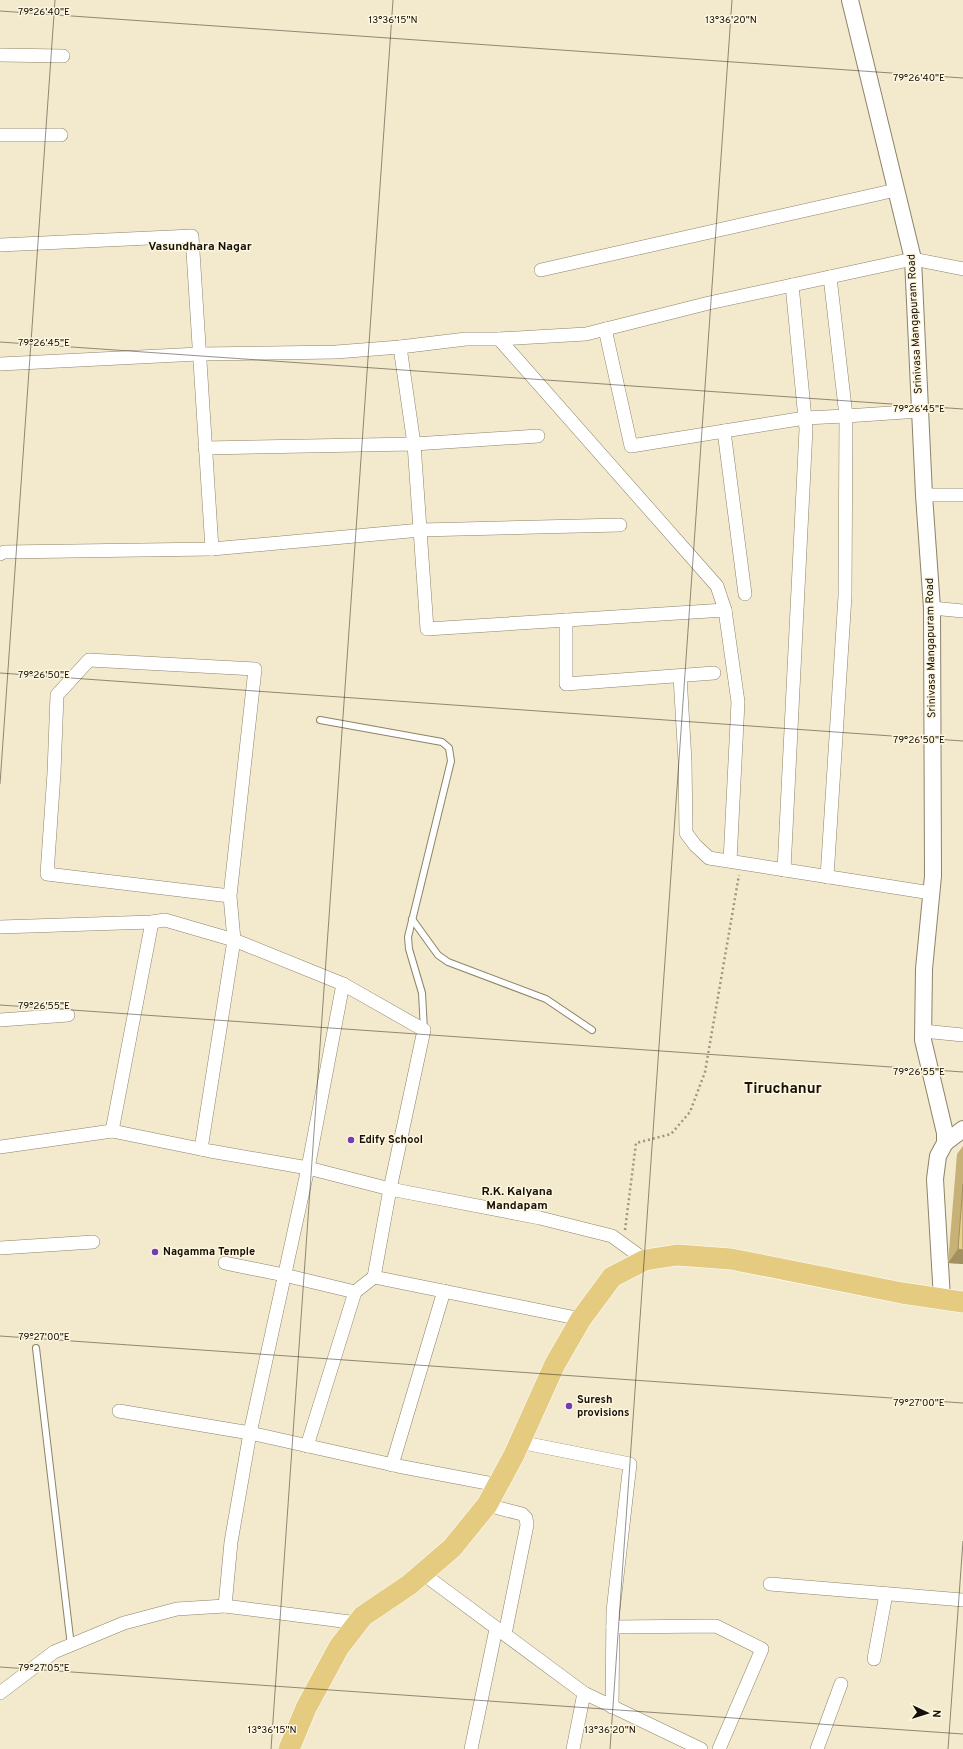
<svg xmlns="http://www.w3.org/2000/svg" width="963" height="1749" viewBox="0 0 963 1749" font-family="Overpass,sans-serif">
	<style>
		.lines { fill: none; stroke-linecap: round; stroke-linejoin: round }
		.service-casing { stroke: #8d8369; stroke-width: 8 }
		.minor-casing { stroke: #8d8369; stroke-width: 14 }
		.tertiary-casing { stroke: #8d8369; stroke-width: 18 }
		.primary-casing { stroke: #fff; stroke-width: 22 }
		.path { stroke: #9d9580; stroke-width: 2.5; stroke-dasharray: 2 3; stroke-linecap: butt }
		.service { stroke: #fff; stroke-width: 6 }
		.minor { stroke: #fff; stroke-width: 13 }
		.tertiary { stroke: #fff; stroke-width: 16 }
		.primary { stroke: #e4cb80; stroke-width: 21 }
		.wall { fill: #c7b176 }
		.shaded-wall { fill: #a29060 }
		.building { fill: #e7ce89; stroke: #a29060 }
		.ticks { fill: none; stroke: #141007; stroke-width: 1; stroke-opacity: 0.45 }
		.poi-dot { fill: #713db4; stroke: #fff6df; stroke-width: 1.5 }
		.labels { text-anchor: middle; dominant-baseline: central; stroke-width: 3; stroke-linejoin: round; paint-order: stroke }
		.street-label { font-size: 11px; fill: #141007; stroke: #fff6df }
		.poi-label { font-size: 11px; font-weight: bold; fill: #141007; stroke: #fff6df; text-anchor: start }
		.neighbourhood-label { font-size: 12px; font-weight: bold; fill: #141007; stroke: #fff6df }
		.district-label { font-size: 15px; font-weight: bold; fill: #141007; stroke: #fff6df }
		.ticks-label { font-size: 10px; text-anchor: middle; fill: #141007; stroke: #fff6df; stroke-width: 3; stroke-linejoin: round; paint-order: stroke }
	</style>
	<rect width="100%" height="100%" fill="#f3e9cc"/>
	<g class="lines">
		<defs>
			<g id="service">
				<path d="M 320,720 L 442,742 L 449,748 L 451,761 L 408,937 L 409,949 L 422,993 L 424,1030"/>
				<path d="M 412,919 L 438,955 L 448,962 L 546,999 L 592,1030"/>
				<path d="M 36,1348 L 71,1646"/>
			</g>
			<g id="minor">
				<path d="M 0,55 L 63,56"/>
				<path d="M 0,135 L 61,135"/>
				<path d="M 0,245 L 192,236 L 212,549"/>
				<path d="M 541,270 L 896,190"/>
				<path d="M 605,329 L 631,446 L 805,418 L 846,416 L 830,277"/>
				<path d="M 499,339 L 717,586 L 725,610 L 738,702 L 730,861"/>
				<path d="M 400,347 L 414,444 L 538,436"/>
				<path d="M 0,364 L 199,354 L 336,352 L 400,347 L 466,339 L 499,339 L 586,334 L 709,303 L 913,259 L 963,269"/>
				<path d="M 724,431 L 745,594"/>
				<path d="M 205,448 L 414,444 L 427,629 L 725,610"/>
				<path d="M 924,495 L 963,495"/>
				<path d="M 0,554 L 4,552 L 212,549 L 421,530 L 620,525"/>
				<path d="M 932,608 L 963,611"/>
				<path d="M 566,620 L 566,684 L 714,673"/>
				<path d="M 680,676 L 685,761 L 686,833 L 695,845 L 709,858 L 931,893"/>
				<path d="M 784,870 L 806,429 L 792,285"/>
				<path d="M 827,877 L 845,596 L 846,416 L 920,411"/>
				<path d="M 0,927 L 152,922 L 165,920 L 234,940 L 343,984 L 424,1030 L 390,1189 L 374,1277 L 581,1319"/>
				<path d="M 0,1020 L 68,1015"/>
				<path d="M 923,1031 L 963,1035"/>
				<path d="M 112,1131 L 152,922"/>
				<path d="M 0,1147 L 112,1131 L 210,1151 L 308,1168 L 390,1189 L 540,1218 L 612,1236 L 645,1260"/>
				<path d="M 201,1149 L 234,940 L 230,896 L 47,874 L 54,773 L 57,695 L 89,660 L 255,669 L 230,896"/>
				<path d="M 0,1248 L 93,1242"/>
				<path d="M 225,1263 L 284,1275 L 355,1292 L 374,1277"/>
				<path d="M 119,1411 L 250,1433 L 308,1168 L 343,984"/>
				<path d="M 519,1442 L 630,1464 L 613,1611 L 612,1707"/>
				<path d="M 307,1446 L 355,1292"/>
				<path d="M 392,1465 L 444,1291"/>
				<path d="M 487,1505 L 522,1514 L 526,1518 L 527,1525 L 505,1634"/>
				<path d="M 422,1573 L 584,1693 L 701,1749"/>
				<path d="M 770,1584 L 963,1600"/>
				<path d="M 358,1623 L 225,1606 L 231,1542 L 250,1433 L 398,1466 L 498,1485"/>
				<path d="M 613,1627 L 716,1626 L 762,1649 L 719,1749"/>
				<path d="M 874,1659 L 886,1594"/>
				<path d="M 0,1693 L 54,1652 L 124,1623 L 177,1609 L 225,1606"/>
				<path d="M 471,1749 L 496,1629"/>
				<path d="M 573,1749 L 584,1693"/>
				<path d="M 817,1749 L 841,1684"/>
			</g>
			<g id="tertiary">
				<path d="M 850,0 L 913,259 L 924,495 L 932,608 L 933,876 L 924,969 L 923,1040 L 945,1133 L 945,1143 L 938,1156 L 935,1179 L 942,1299"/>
				<path d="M 945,1143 L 963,1129"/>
			</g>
			<path id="primary" d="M 289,1749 L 306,1708 L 339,1647 L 363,1616 L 409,1585 L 452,1548 L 487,1505 L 514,1455 L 555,1364 L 581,1319 L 612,1277 L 645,1260 L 677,1255 L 731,1259 L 902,1293 L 963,1302"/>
		</defs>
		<use href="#service" class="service-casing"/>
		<use href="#minor" class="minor-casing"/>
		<use href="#tertiary" class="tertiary-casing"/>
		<use href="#primary" class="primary-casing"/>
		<path class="path" d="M 625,1230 L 636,1143 L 671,1134 L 690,1112 L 705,1072 L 739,875"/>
		<use href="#service" class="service"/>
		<use href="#minor" class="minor"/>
		<use href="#tertiary" class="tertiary"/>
		<use href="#primary" class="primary"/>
	</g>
	<path class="wall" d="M 963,1146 L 963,1264 L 948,1263 L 957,1154 Z"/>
	<path class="shaded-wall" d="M 958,1249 L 963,1250 L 963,1264 L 948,1263 Z"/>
	<path class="building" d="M 963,1184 L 963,1250 L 958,1249 Z"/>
	<path class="ticks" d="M 0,11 L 963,78M 0,342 L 963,409M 0,673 L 963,741M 0,784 L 55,0M 0,1005 L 963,1072M 0,1336 L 963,1403M 0,1667 L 963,1734M 271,1749 L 393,0M 610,1749 L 732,0M 948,1749 L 963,1541"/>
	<g class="poi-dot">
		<circle cx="351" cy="1140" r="4"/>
		<circle cx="155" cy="1252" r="4"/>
		<circle cx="569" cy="1406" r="4"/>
	</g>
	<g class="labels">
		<g class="street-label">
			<text transform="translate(915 324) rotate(-93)">Srinivasa Mangapuram Road</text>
			<text transform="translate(931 648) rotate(-91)">Srinivasa Mangapuram Road</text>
		</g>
		<g class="poi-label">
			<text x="359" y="1140">Edify School</text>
			<text x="163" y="1252">Nagamma Temple</text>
			<text x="577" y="1400">Suresh<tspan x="577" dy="13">provisions</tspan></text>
		</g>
		<g class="neighbourhood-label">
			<text x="200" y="247">Vasundhara Nagar</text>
			<text x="517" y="1192">R.K. Kalyana<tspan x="517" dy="14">Mandapam</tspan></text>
		</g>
		<g class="district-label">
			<text x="783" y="1089">Tiruchanur</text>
		</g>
	</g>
	<g class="ticks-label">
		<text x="44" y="15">79°26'40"E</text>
		<text x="393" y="23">13°36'15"N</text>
		<text x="731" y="23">13°36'20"N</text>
		<text x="919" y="81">79°26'40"E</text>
		<text x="44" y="346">79°26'45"E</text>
		<text x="919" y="412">79°26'45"E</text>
		<text x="44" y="678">79°26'50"E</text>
		<text x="919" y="743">79°26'50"E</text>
		<text x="44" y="1009">79°26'55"E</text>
		<text x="919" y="1075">79°26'55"E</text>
		<text x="44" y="1340">79°27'00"E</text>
		<text x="919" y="1406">79°27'00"E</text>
		<text x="44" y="1671">79°27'05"E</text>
		<text x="272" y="1733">13°36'15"N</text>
		<text x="610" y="1733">13°36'20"N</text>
	</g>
	<g transform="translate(927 1713) rotate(94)" stroke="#fff6df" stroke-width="3" paint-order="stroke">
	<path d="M0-3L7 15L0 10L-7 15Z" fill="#141007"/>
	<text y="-6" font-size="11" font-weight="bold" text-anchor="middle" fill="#141007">N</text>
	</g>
</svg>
